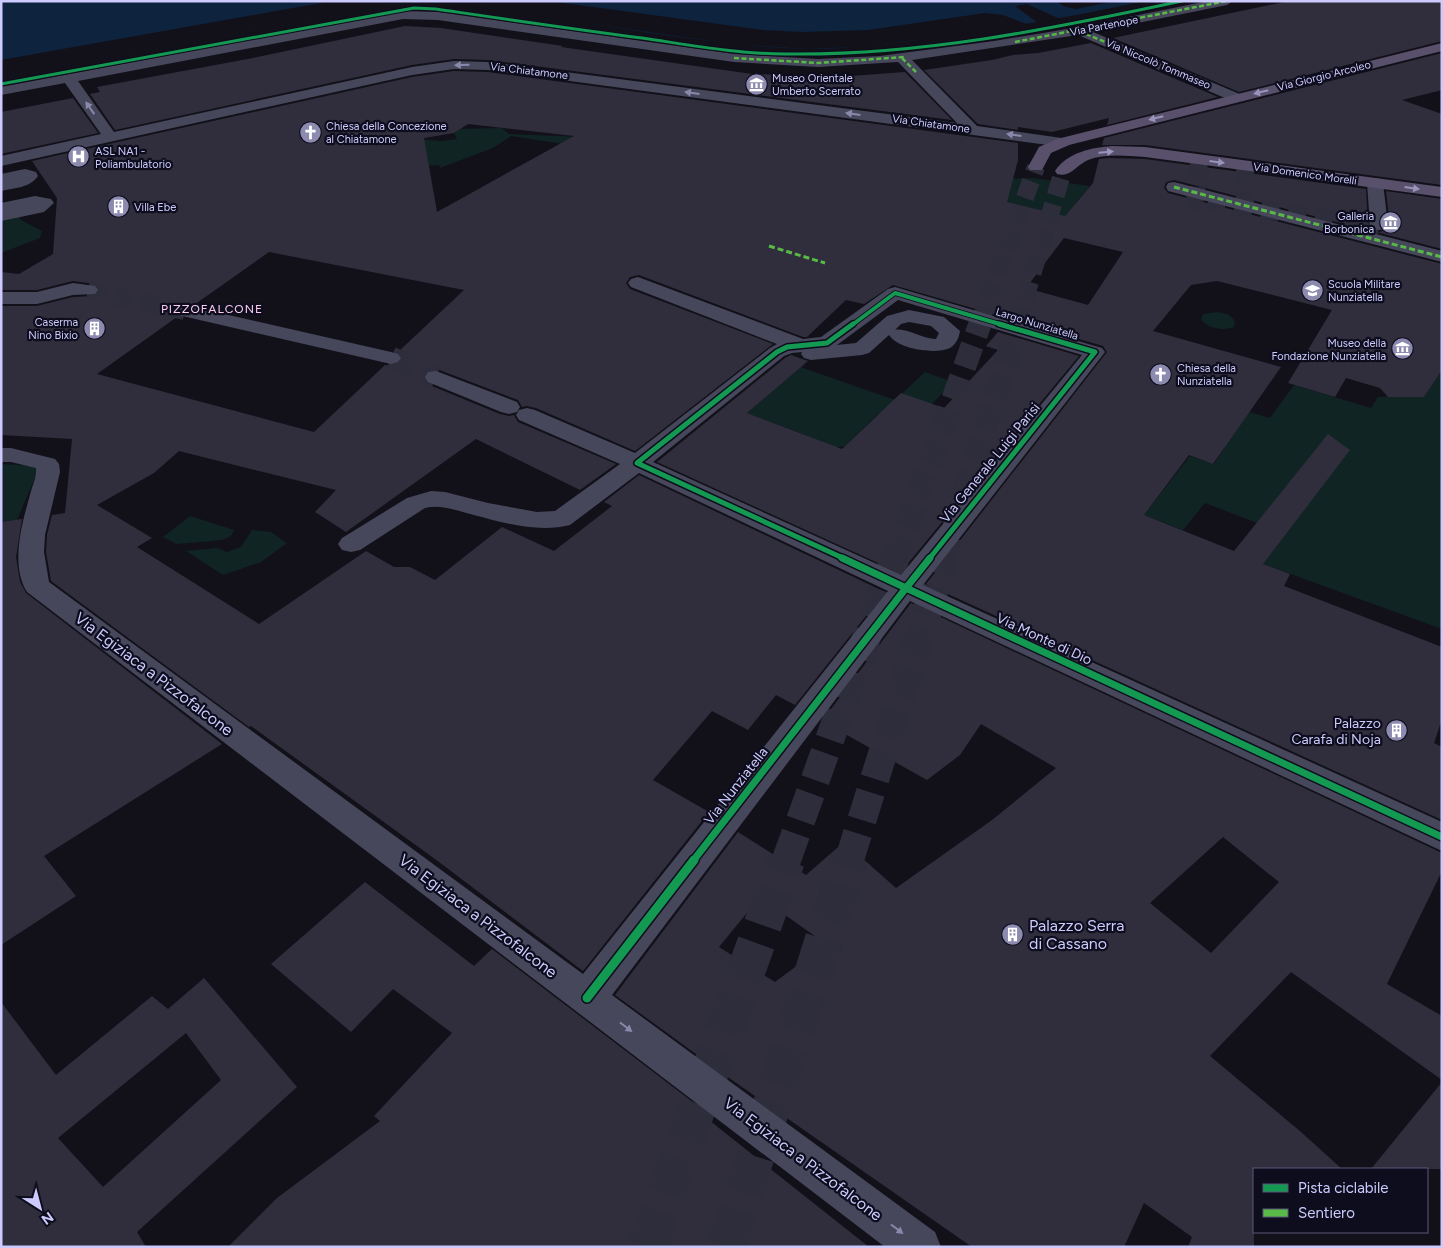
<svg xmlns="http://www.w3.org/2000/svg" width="1443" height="1248" viewBox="0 0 1443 1248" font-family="Figtree,sans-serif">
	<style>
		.green { fill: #102423 }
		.water { fill: #0e233d }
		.pier { fill: #12111a }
		.building { fill: #302e3c; fill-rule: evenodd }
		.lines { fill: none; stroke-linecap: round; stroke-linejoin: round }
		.minor-tunnel-far1 { stroke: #2e2d3c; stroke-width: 18; stroke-dasharray: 18 9; stroke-linecap: butt }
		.minor-tunnel { stroke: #2e2d3c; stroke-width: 23; stroke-dasharray: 23 11; stroke-linecap: butt }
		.major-tunnel-far3 { stroke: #2e2d3c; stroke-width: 18; stroke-dasharray: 18 9; stroke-linecap: butt }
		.major-tunnel-far2 { stroke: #2e2d3c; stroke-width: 23; stroke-dasharray: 23 11; stroke-linecap: butt }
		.major-tunnel-far1 { stroke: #2e2d3c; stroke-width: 29; stroke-dasharray: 29 14; stroke-linecap: butt }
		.major-tunnel { stroke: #2e2d3c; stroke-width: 38; stroke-dasharray: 38 19; stroke-linecap: butt }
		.minor { fill: #46475b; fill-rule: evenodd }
		.major { fill: #59506c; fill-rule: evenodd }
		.quiet-far1 { stroke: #58b947; stroke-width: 2.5; stroke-dasharray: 5 2.5; stroke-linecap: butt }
		.quiet { stroke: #58b947; stroke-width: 3; stroke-dasharray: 6 3; stroke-linecap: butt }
		.cycleway-far4-casing { stroke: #0e0d1e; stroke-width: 5 }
		.cycleway-far3-casing { stroke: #0e0d1e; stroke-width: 5.5 }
		.cycleway-far2-casing { stroke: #0e0d1e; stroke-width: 8 }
		.cycleway-far1-casing { stroke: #0e0d1e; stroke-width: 10 }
		.cycleway-casing { stroke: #0e0d1e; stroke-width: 12 }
		.cycleway-far4 { stroke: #139951; stroke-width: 3 }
		.cycleway-far3 { stroke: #139951; stroke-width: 4 }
		.cycleway-far2 { stroke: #139951; stroke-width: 5 }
		.cycleway-far1 { stroke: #139951; stroke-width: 7 }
		.cycleway { stroke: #139951; stroke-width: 9 }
		.oneway { fill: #8a89ac }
		.oneway2 { fill: #9994bc }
		.labels { text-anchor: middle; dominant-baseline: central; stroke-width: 4.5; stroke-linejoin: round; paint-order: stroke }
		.far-street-label { font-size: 11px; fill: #cdcbfd; stroke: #0e0d1e }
		.far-poi-label { font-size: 11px; fill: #cdcbfd; stroke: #0e0d1e; text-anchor: start }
		.far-neighbourhood-label { font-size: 12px; letter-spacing: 1px; fill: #fdcdf0; stroke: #0e0d1e }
		.street-label { font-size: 14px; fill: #cdcbfd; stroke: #0e0d1e }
		.poi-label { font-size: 14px; fill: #cdcbfd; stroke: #0e0d1e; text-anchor: end }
		.near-street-label { font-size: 16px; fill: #cdcbfd; stroke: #0e0d1e }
		.near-poi-label { font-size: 16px; fill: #cdcbfd; stroke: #0e0d1e; text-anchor: start }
	</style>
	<rect width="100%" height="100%" fill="#12111a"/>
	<g class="green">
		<path d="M 502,128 L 509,134 L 582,137 L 576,146 L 511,136 L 493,148 L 440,168 L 439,165 L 370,169 L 417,139 L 441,141 L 457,139 L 454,133 L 460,129 Z"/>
		<path d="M 1033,178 L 1090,186 L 1065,216 L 968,194 L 999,179 Z"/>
		<path d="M 19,216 L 21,220 L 42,231 L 40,238 L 1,253 L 1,220 Z"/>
		<path d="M 1218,312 L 1229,315 L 1235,321 L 1234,327 C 1223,331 1208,329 1201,319 L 1203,314 Z"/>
		<path d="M 789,363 L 895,400 L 925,372 L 953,382 L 911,426 L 878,414 L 845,446 L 837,447 L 829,456 L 808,436 L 747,413 L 767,396 Z"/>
		<path d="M 1442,370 L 1442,629 L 1263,564 L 1257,523 L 1205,503 L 1183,530 L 1144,515 L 1190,456 L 1214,464 L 1224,449 L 1201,442 L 1249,412 L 1270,418 L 1294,385 L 1371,408 L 1378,397 L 1424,397 Z"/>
		<path d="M 1,464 L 40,466 L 17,520 L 1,522 Z"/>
		<path d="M 190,516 L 234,530 L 231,536 L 222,540 L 177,544 L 163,537 Z"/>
		<path d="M 252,530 L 271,532 L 287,543 L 261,562 L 223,575 L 186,551 L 217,548 L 227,552 L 241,547 Z"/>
	</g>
	<g class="water">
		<path d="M 1,1 L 416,1 L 1,77 Z"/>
		<path d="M 433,1 L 1145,1 C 1067,18 989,31 910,41 C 876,44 842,50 808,49 C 682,45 558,14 433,1 Z"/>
	</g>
	<g class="pier">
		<path d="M 332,1 L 416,1 L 1,77 L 1,60 Z"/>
		<path d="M 433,1 L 549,1 L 763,30 L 802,32 L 868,30 L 985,13 L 1003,15 L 1029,25 L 988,32 L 854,47 L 809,49 L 732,44 Z"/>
		<path d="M 1115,1 L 1076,9 L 1063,6 L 1058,2 Z"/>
		<path d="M 1027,4 L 1060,19 L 1038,23 L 1015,6 Z"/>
	</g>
	<g class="building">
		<path d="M 1289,1 L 1442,1 L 1442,41 L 1239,92 L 1113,38 Z"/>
		<path d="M 405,26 L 441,28 L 563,46 L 561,47 L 752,74 L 837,77 L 905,72 L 952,120 L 488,60 L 454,59 L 412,65 L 115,130 L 90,94 L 100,92 L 97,87 L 253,58 Z"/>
		<path d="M 1091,43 L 1218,97 L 1107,125 L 1109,118 L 1052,132 L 1018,127 L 1018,130 L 978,124 L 924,70 L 992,60 L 1013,55 L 1038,53 Z"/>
		<path d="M 1442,53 L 1442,90 L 1402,100 L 1442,114 L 1442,185 L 1145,145 L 1102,145 L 1104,138 Z"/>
		<path d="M 454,71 L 488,72 L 1018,143 L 1018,160 L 1007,202 L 1065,216 L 1093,183 L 1099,159 L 1109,158 L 1145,159 L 1366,189 L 1368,225 L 1372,230 L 1379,232 L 1386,230 L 1390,225 L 1386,191 L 1442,199 L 1442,249 L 1174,180 L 1166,182 L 1164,188 L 1168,193 L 1442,264 L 1442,370 L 1424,397 L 1388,397 L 1380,388 L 1346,378 L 1335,397 L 1288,383 L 1332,310 L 1217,281 L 1191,285 L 1153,331 L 1281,367 L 1213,464 L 1189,455 L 1144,515 L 1234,551 L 1328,434 L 1350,450 L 1263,564 L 1290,574 L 1284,586 L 1442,647 L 1442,719 L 1434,743 L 1442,747 L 1442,820 L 926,584 L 1107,352 L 1103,346 L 893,285 L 864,304 L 846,300 L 807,337 L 803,337 L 639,275 L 630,277 L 626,283 L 630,289 L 773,344 L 635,451 L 536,408 L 527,406 L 522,407 L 518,400 L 437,369 L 426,371 L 423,378 L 427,384 L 500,414 L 509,416 L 514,415 L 518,422 L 616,464 L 580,490 L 476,439 L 346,532 L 315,512 L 336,490 L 179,451 L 154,473 L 97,505 L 152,538 L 137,547 L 259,624 L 366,551 L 394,567 L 410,567 L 435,580 L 502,527 L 554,551 L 612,506 L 604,502 L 639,475 L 885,592 L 795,705 L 776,695 L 748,730 L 712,711 L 653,780 L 709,812 L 583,971 L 435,859 L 251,726 L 249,727 L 51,581 L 46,552 L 47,535 L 52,515 L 65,513 L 72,439 L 1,435 L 1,306 L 37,306 L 73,297 L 95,296 L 100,290 L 95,284 L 73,281 L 37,290 L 1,290 L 1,272 L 19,274 L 53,254 L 57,198 L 32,161 L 412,77 ZM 468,124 L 574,136 L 437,212 L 424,138 L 454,133 ZM 1064,238 L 1123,252 L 1088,305 L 1026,288 ZM 269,252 L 464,290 L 398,352 L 403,358 L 400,363 L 392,366 L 385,365 L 314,432 L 97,374 L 177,317 L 173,311 L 176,306 L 184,303 L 194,305 Z"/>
		<path d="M 73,98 L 98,133 L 1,154 L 1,112 Z"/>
		<path d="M 998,332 L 1079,356 L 900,573 L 657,462 L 785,358 L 791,355 L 808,361 L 747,413 L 842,449 L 901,393 L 944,408 L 998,350 L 986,346 Z"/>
		<path d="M 22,519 L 16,557 L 20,582 L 26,593 L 222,744 L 44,856 L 76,896 L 1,945 L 1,522 Z"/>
		<path d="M 911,603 L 1442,853 L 1442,871 L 1387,984 L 1442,1016 L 1442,1080 L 1291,972 L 1210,1056 L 1301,1132 L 1342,1169 L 1254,1169 L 1254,1247 L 1188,1247 L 1192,1237 L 1144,1203 L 1124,1247 L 972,1247 L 722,1073 L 615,995 L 738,832 L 806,875 L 844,842 L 896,888 L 992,820 L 1056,768 L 981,724 L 960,755 L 927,780 L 822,721 ZM 1223,837 L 1279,882 L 1211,953 L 1150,903 ZM 760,897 L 826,944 L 775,982 L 719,947 Z"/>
		<path d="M 365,882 L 474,966 L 492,949 L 698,1106 L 695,1109 L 869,1247 L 228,1247 L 277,1198 L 380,1121 L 374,1116 L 452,1033 L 393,989 L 351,1032 L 271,964 Z"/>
		<path d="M 204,978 L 297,1087 L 137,1232 L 146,1247 L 1,1247 L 1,1002 L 56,1075 L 152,996 L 168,1009 ZM 186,1033 L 221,1080 L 103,1187 L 58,1138 Z"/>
		<path d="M 1442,1082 L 1442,1169 L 1371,1169 Z"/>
	</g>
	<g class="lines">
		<g class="minor-tunnel-far1">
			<path d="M 1199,160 L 1195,201 L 1379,225"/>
			<path d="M 1245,165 L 1245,207"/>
			<path d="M 88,290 L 185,311"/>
		</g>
		<path class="minor-tunnel" d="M 391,358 L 436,377"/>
		<g class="major-tunnel-far3">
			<path d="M 979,325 L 1036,167"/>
			<path d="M 1017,325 L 1063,171"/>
		</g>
		<g class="major-tunnel-far2">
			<path d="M 895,559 L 980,324"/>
			<path d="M 943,559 L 1018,324"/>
		</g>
		<g class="major-tunnel-far1">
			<path d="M 786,861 L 895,558"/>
			<path d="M 849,861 L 944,558"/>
		</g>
		<g class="major-tunnel">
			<path d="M 647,1247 L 786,860"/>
			<path d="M 727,1247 L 849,860"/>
		</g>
		<g class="minor">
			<path d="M 1208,1 L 1233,1 L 1227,5 L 1093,32 L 1242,95 L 1244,98 L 1242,101 L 1232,101 L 1078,35 L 912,60 L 977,126 L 1069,139 L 1071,142 L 1069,145 L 1063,147 L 488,70 L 454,69 L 412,75 L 1,166 L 1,156 L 101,134 L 65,83 L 1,95 L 1,87 L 403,11 L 438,12 L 734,54 L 818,59 L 880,56 L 994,41 L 1079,27 ZM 403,19 L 438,20 L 734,62 L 818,67 L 898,62 L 957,123 L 488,62 L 454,61 L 412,67 L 114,132 L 78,81 Z"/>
			<path d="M 25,169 L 36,172 L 38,176 C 30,188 14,188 1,191 L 1,174 Z"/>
			<path d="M 1375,178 L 1381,179 L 1383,183 L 1388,225 L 1385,229 L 1379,230 L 1373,229 L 1370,225 L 1367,183 L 1369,179 Z"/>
			<path d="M 1174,182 L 1442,251 L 1442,262 L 1168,191 L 1166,187 L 1168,183 Z"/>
			<path d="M 35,196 L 51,199 L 54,203 L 44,212 L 1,221 L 1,203 Z"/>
			<path d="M 638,277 L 803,339 L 821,337 L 888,289 L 895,287 L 1102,348 L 1105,352 L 1102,356 L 923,585 L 1442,822 L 1442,851 L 910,601 L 612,995 L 935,1232 L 941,1247 L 885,1247 L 27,592 C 10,565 22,523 30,495 C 32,486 37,477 36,468 L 11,462 L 1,462 L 1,448 L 11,448 L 55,459 L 59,464 L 60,472 L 45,535 L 44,552 L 49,582 L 583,974 L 888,591 L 639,473 L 570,525 C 539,533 504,523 474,515 C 458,511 441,504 425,508 L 360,550 L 351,552 L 342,550 L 338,544 L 342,538 L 407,498 L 431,491 L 445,492 L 488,503 L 537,512 L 555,511 L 620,464 L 519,420 L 516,415 L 519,410 L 527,408 L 535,410 L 635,453 L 770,348 L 777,344 L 631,287 L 628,283 L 631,279 ZM 898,300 L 1082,355 L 901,575 L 653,462 L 784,356 L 792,353 L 802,352 L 801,354 L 804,358 L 811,360 L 862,355 L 869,353 L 889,335 C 898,349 935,355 950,348 C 956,344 959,338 960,331 L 944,317 L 909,310 L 887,316 L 856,343 L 837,345 ZM 909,322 L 931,326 L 939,333 L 936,339 C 922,339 906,327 895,330 L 901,324 Z"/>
			<path d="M 73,283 L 95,286 L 98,290 L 95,294 L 73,295 L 37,304 L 1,304 L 1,292 L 37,292 Z"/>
			<path d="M 185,305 L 391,352 L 398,354 L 401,358 L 398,362 L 391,364 L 178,315 L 175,311 L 178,307 Z"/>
			<path d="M 436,371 L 517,402 L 520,407 L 517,412 L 509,414 L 501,412 L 428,382 L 425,377 L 428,372 Z"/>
		</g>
		<g class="major">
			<path d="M 1442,43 L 1442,51 L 1069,145 L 1051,153 L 1042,170 L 1030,170 L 1028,167 L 1039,147 L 1057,139 Z"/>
			<path d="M 1112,146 L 1145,147 L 1442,187 L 1442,197 L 1145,157 C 1127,156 1106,153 1088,160 C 1076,165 1071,178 1057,174 L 1055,171 C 1068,152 1091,148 1112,146 Z"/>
		</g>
		<g class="quiet-far1">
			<path d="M 1079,31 L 1124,50"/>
			<path d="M 1015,42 L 1227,1"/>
			<path d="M 734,58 L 818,63 L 904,57"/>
			<path d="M 902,58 L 916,72"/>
		</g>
		<g class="quiet">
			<path d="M 1174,187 L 1442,257"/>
			<path d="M 769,246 L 825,263"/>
		</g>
		<defs>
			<path id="cycleway-far4" d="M 1,84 L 414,8 L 436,9 C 505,19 573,29 642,38 C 690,45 737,54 785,54 C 920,56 1051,29 1182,1"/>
			<path id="cycleway-far3" d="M 852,325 L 895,293 L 1003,325"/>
			<g id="cycleway-far2">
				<path d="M 845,559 L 637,463 L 777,352 L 787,347 L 827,343 L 853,324"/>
				<path d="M 929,559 L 1095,352 L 999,324"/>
			</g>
			<g id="cycleway-far1">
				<path d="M 842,558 L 906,588"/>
				<path d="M 906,588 L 1442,837"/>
				<path d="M 906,588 L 930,558"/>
				<path d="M 693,861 L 906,588"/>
			</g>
			<path id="cycleway" d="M 587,998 L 694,860"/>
		</defs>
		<use href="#cycleway-far4" class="cycleway-far4-casing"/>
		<use href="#cycleway-far3" class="cycleway-far3-casing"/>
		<use href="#cycleway-far2" class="cycleway-far2-casing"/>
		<use href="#cycleway-far1" class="cycleway-far1-casing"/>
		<use href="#cycleway" class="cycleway-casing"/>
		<use href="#cycleway-far4" class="cycleway-far4"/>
		<use href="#cycleway-far3" class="cycleway-far3"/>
		<use href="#cycleway-far2" class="cycleway-far2"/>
		<use href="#cycleway-far1" class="cycleway-far1"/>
		<use href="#cycleway" class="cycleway"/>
	</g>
	<defs><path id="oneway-solid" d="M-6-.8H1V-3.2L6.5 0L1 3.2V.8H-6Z" transform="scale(1.25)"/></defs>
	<g class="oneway">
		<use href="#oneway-solid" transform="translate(462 65) rotate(178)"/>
		<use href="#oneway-solid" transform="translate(692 93) rotate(-172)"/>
		<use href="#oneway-solid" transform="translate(90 108) rotate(-125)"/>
		<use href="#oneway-solid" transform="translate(853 114) rotate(-172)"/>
		<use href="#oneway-solid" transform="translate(1014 135) rotate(-172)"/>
		<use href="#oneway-solid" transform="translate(626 1027) rotate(37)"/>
		<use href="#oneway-solid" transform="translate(897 1229) rotate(37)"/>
	</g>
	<g class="oneway2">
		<use href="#oneway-solid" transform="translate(1261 92) rotate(166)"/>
		<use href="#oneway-solid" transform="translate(1156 118) rotate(166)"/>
		<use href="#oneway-solid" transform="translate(1106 152) rotate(-5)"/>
		<use href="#oneway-solid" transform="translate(1217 162) rotate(7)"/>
		<use href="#oneway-solid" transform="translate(1412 188) rotate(8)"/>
	</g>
	<defs>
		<symbol id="museum-disc" viewBox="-11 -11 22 22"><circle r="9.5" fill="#8c8aae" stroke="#0e0d1e"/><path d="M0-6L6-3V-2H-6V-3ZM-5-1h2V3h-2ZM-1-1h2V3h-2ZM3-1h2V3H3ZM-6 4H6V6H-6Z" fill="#fff"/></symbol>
		<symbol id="church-disc" viewBox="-11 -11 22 22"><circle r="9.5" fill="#8c8aae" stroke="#0e0d1e"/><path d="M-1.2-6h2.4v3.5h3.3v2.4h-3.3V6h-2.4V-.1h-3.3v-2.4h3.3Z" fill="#fff"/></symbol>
		<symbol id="hospital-disc" viewBox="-11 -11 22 22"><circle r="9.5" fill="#8c8aae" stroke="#0e0d1e"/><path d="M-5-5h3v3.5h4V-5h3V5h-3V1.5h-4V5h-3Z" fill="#fff"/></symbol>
		<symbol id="building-disc" viewBox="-11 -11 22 22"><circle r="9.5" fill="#8c8aae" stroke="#0e0d1e"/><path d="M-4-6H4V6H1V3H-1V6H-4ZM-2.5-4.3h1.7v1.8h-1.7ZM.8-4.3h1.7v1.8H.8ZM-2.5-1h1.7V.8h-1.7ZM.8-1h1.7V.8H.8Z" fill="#fff"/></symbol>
		<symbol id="school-disc" viewBox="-11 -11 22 22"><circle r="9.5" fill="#8c8aae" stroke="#0e0d1e"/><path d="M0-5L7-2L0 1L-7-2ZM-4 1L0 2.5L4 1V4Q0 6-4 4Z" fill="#fff"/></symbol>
	</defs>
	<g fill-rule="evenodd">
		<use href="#museum-disc" x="744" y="72" width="25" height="25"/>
		<use href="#church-disc" x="298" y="120" width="25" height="25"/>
		<use href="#hospital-disc" x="66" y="144" width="25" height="25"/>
		<use href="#building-disc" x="106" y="194" width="25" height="25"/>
		<use href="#museum-disc" x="1378" y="210" width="25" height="25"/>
		<use href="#school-disc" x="1300" y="278" width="25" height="25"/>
		<use href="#building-disc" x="82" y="316" width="25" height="25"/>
		<use href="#museum-disc" x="1390" y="336" width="25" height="25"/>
		<use href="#church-disc" x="1148" y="362" width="25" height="25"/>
		<use href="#building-disc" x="1384" y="718" width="25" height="25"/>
		<use href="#building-disc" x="1000" y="922" width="25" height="25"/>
	</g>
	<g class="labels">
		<g class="far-street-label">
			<text transform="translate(1104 26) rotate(-11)">Via Partenope</text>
			<text transform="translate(1158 64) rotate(23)">Via Niccolò Tommaseo</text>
			<text transform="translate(529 71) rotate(7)">Via Chiatamone</text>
			<text transform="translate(1324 76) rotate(-14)">Via Giorgio Arcoleo</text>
			<text transform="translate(931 124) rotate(8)">Via Chiatamone</text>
			<text transform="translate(1305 174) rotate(8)">Via Domenico Morelli</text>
			<text transform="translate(1037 324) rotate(17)">Largo Nunziatella</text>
		</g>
		<g class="far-poi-label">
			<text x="772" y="78">Museo Orientale<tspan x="772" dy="13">Umberto Scerrato</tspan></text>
			<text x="326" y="126">Chiesa della Concezione<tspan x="326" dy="13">al Chiatamone</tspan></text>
			<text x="95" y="151">ASL NA1 -<tspan x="95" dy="13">Poliambulatorio</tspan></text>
			<text x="134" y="207">Villa Ebe</text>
			<text x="1374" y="216" text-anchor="end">Galleria<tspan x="1374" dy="13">Borbonica</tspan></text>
			<text x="1328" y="284">Scuola Militare<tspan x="1328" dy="13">Nunziatella</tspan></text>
			<text x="78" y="322" text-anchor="end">Caserma<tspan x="78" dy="13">Nino Bixio</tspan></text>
			<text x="1386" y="343" text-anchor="end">Museo della<tspan x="1386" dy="13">Fondazione Nunziatella</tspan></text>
			<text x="1177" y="368">Chiesa della<tspan x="1177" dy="13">Nunziatella</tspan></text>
		</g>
		<g class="far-neighbourhood-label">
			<text x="212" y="309">PIZZOFALCONE</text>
		</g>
		<g class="street-label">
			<text transform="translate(990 463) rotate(-51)">Via Generale Luigi Parisi</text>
			<text transform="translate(1044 639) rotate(25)">Via Monte di Dio</text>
			<text transform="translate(736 786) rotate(-52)">Via Nunziatella</text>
		</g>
		<g class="poi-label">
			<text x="1381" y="723">Palazzo<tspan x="1381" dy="16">Carafa di Noja</tspan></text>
		</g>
		<g class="near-street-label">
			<text transform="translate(154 674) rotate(37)">Via Egiziaca a Pizzofalcone</text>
			<text transform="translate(478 916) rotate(37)">Via Egiziaca a Pizzofalcone</text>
			<text transform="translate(803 1159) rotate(37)">Via Egiziaca a Pizzofalcone</text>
		</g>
		<g class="near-poi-label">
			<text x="1029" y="925">Palazzo Serra<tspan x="1029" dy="18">di Cassano</tspan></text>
		</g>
	</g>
	<rect width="1443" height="1248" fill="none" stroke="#cdcbfd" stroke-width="5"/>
	<rect x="1253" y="1168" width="175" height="65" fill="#0e0d1e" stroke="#5a5977"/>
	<rect x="1263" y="1184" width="25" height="8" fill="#139951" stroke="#5a5977"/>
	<text x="1298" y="1193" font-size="15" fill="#cdcbfd">Pista ciclabile</text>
	<rect x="1263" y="1209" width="25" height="8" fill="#58b947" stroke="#5a5977"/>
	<text x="1298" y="1218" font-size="15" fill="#cdcbfd">Sentiero</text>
	<g transform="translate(40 1208) rotate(144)" stroke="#0e0d1e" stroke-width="4" paint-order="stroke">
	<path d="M0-4L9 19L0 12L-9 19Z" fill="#cdcbfd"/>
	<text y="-8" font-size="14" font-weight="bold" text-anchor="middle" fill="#cdcbfd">N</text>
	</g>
</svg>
